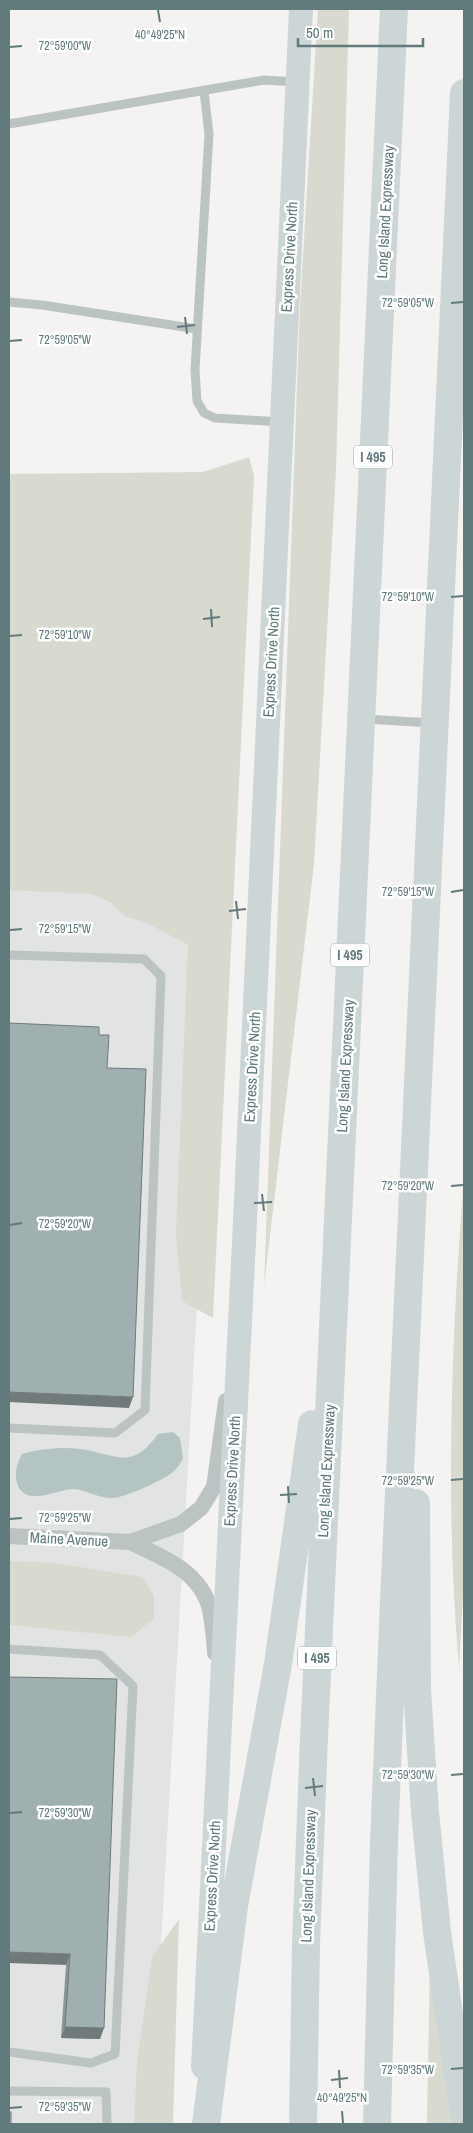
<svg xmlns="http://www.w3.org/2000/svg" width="473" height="2133" viewBox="0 0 473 2133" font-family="'Archivo Narrow',sans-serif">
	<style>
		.built { fill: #e2e3e3 }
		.green { fill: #d8dad0 }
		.water { fill: #b3c4c2 }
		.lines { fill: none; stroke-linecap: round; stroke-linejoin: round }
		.lane { stroke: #bbc3c3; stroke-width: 9 }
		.street { stroke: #bbc3c3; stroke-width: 16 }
		.secondary { stroke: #cdd6d6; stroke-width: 24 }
		.highway { stroke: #cdd6d6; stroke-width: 28 }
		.wall { fill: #8a9696 }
		.shaded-wall { fill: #707a7a }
		.building { fill: #a0afaf; stroke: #707a7a }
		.ticks { fill: none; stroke: #617a7b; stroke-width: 2 }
		.labels { text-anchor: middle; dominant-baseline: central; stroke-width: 5; stroke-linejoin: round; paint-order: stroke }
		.shield { fill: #fff; stroke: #90a2a3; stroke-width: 1 }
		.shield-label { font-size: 14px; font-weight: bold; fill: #617a7b }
		.street-label { font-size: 15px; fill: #617a7b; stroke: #fff }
		.ticks-label { font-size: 12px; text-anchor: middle; fill: #617a7b; stroke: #fff; stroke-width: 5; stroke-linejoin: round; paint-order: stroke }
	</style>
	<rect width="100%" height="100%" fill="#f5f3f1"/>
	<path class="built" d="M 9,880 L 220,894 L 151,2124 L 9,2124 Z"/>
	<g class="green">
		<path d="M 318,9 L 349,9 L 336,471 L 314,864 L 264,1286 L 300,305 Z"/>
		<path d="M 249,457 L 254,476 L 213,1318 L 182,1301 L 176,1234 L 188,945 L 145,922 L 124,916 L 112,903 L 92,894 L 9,890 L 9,474 L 203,472 Z"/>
		<path d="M 464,1176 L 464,1577 L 459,1668 C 445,1506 451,1339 464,1176 Z"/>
		<path d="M 9,1561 L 56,1563 L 142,1577 L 154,1596 L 154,1618 L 131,1637 L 9,1625 Z"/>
		<path d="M 179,1919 L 173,2124 L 134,2124 L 137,2062 L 152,1957 Z"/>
		<path d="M 430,1958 L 451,2124 L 427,2124 Z"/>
	</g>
	<path class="water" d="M 173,1432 L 180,1438 L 183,1458 C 181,1462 178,1467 175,1470 C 167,1479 124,1498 112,1498 C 99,1498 88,1491 75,1489 C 60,1488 24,1509 17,1483 C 14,1472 17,1464 22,1454 C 41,1448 68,1446 87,1450 C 122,1458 134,1467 158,1434 Z"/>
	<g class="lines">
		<g class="lane">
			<path d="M 204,91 L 209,134 L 195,370 L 197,401 L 204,413 L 215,418 L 282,422"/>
			<path d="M 9,124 L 264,80 L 297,82"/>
			<path d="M 9,302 L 42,305 L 197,329"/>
			<path d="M 364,719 L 433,723"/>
			<path d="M 9,955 L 144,959 L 161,976 L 145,1410 L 115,1433 L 9,1428"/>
			<path d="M 9,1649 L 100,1655 L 133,1686 L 115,2054 L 91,2063 L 9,2052"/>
			<path d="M 9,2091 L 106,2092 L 107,2124"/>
		</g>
		<g class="street">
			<path d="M 9,1536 L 130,1542 L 181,1524 L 201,1508 L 214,1487 L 226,1401"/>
			<path d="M 130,1542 C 162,1557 201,1571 210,1610 C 213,1624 214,1639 215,1653"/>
		</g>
		<path class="secondary" d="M 203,2067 L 244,1242 L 301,9"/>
		<g class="highway">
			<path d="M 416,1503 L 417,1689 L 425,1812 L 437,1932 L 464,2116"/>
			<path d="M 206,2124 L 234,1906 L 278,1664 L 312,1424"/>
			<path d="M 303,2124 L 306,1944 L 314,1738 L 394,9"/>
			<path d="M 377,2124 L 384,1842 L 394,1600 L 464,93"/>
		</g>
	</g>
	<path class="wall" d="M 9,1677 L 100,2039 L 61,2038 L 66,1965 Z"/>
	<g class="shaded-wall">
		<path d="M 9,1392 L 133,1397 L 129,1408 L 9,1402 Z"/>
		<path d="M 9,1952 L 70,1954 L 66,1965 L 9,1963 Z"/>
		<path d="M 65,2027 L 104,2028 L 100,2039 L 61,2038 Z"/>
	</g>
	<g class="building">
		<path d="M 9,1023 L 99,1027 L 99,1035 L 109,1035 L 107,1068 L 146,1069 L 133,1397 L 9,1392 Z"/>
		<path d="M 9,1677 L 117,1679 L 104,2028 L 65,2027 L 70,1954 L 9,1952 Z"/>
		<rect x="9" y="2112" width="2" height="12"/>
	</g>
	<path class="ticks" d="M 158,10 L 160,22M 10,47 L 22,46M 451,303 L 463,302M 185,317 L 187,334M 177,327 L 195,325M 10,341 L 22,340M 451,597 L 463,596M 211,609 L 212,627M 203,619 L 220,617M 10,636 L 22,635M 451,892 L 463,890M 236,901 L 238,919M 229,911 L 246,909M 10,930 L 22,929M 451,1186 L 463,1185M 262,1194 L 264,1211M 254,1203 L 272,1202M 10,1225 L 22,1223M 451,1480 L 463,1479M 288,1486 L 289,1503M 280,1495 L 297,1494M 10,1519 L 22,1518M 451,1775 L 463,1774M 313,1778 L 315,1796M 305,1788 L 323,1786M 10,1813 L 22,1812M 451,2069 L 463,2068M 339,2070 L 340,2088M 331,2080 L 348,2078M 10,2108 L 22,2107M 342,2111 L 343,2123"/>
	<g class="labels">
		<g class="shield">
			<rect x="354" y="445.5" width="38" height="23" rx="4"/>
			<rect x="331" y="943.5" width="38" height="23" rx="4"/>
			<rect x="298" y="1646.5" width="38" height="23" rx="4"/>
		</g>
		<g class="shield-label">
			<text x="373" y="457">I 495</text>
			<text x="350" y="955">I 495</text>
			<text x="317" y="1658">I 495</text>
		</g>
		<g class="street-label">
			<text transform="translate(385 212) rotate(-87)">Long Island Expressway</text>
			<text transform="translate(289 257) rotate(-87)">Express Drive North</text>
			<text transform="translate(271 662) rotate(-87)">Express Drive North</text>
			<text transform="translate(345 1066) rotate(-87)">Long Island Expressway</text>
			<text transform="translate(252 1067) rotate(-87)">Express Drive North</text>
			<text transform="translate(232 1471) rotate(-87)">Express Drive North</text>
			<text transform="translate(326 1471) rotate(-87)">Long Island Expressway</text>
			<text transform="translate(69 1539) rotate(3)">Maine Avenue</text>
			<text transform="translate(212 1876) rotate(-87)">Express Drive North</text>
			<text transform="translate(308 1876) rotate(-88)">Long Island Expressway</text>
		</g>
	</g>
	<g class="ticks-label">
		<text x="160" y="39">40°49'25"N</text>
		<text x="65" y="50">72°59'00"W</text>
		<text x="408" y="307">72°59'05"W</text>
		<text x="65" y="344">72°59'05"W</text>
		<text x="408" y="601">72°59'10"W</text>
		<text x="65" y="639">72°59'10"W</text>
		<text x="408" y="896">72°59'15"W</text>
		<text x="65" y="933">72°59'15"W</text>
		<text x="408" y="1190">72°59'20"W</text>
		<text x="65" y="1228">72°59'20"W</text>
		<text x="408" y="1485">72°59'25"W</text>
		<text x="65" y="1522">72°59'25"W</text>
		<text x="408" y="1779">72°59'30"W</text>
		<text x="65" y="1817">72°59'30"W</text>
		<text x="408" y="2074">72°59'35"W</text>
		<text x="342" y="2102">40°49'25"N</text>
		<text x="65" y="2111">72°59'35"W</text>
	</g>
	<rect width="473" height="2133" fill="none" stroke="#617a7b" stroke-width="20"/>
	<path d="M298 38v8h125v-8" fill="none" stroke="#617a7b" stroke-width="2.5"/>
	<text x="306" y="38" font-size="15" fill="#617a7b" stroke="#ffffff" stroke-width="4" paint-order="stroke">50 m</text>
</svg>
